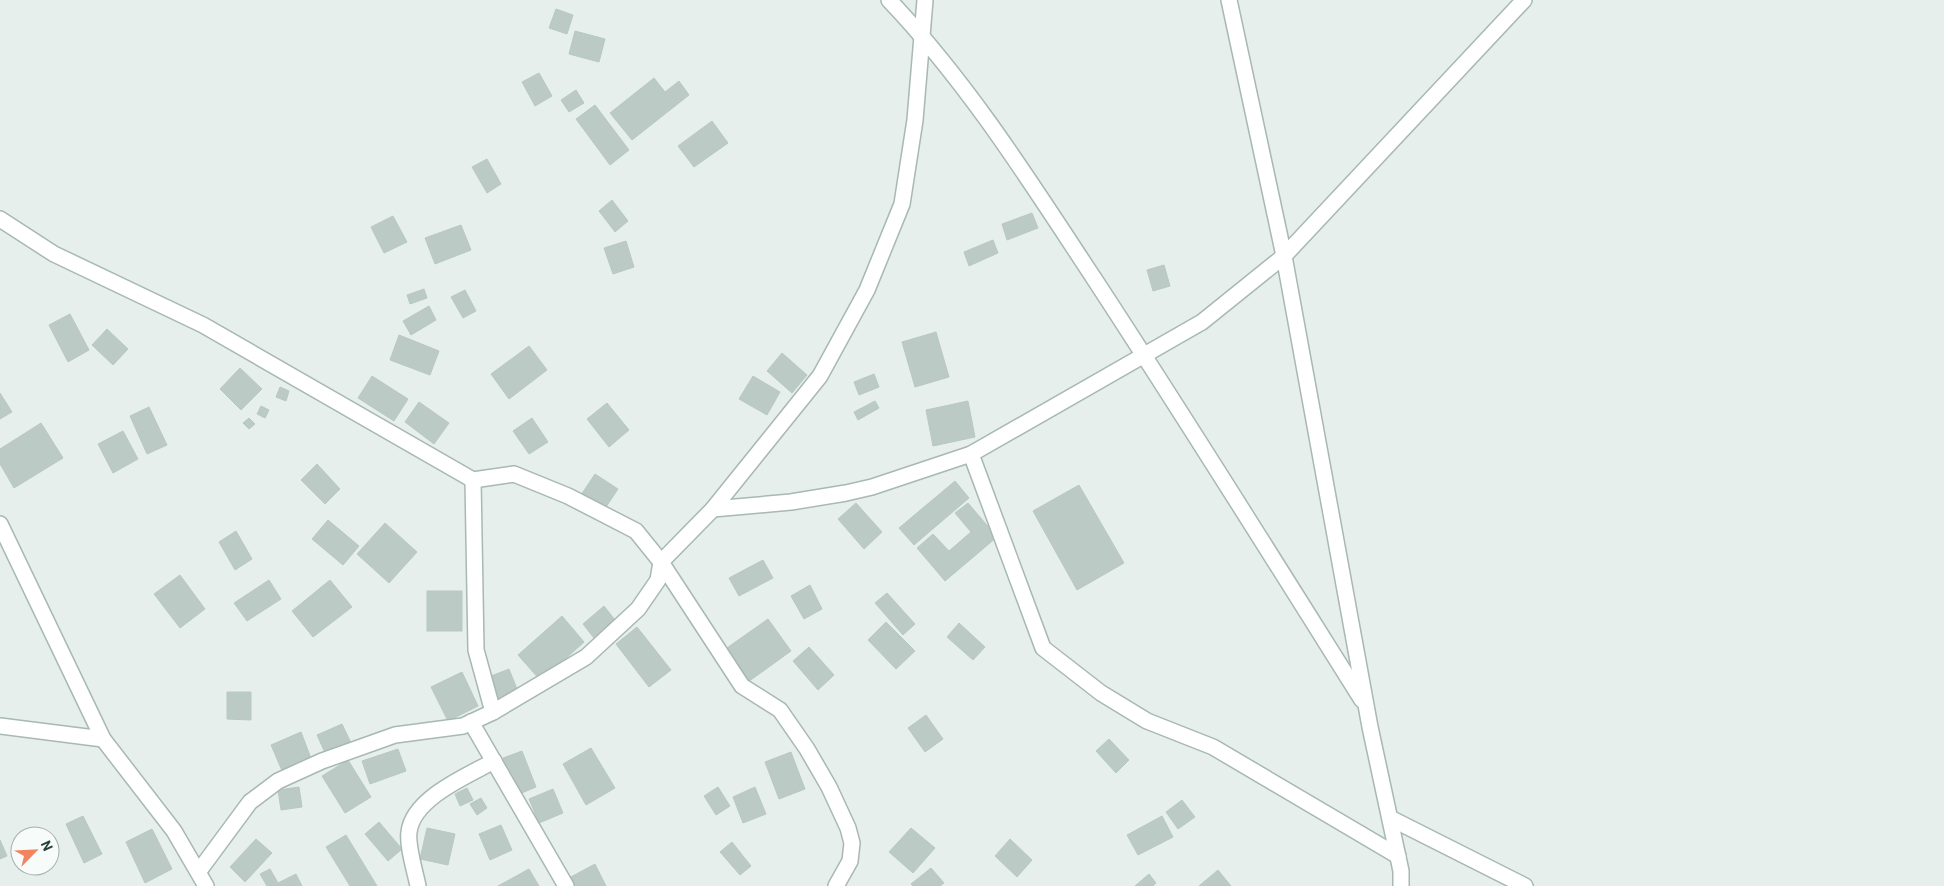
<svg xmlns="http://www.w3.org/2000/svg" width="1944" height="886" viewBox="0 0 1944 886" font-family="Barlow,sans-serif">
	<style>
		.building { fill: #bbcac4; stroke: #b8c9c2 }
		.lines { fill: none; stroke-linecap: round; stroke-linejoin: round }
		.street-casing { stroke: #a8b8b2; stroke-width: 18 }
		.street { stroke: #fff; stroke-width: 15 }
	</style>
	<rect width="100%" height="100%" fill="#e6efeb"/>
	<g class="building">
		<path d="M 556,9 L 573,15 L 567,34 L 549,28 Z"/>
		<path d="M 575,31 L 605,39 L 599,62 L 569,54 Z"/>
		<path d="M 539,73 L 552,96 L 535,106 L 522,82 Z"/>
		<path d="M 654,78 L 665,92 L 679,81 L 689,95 L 632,140 L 610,113 Z"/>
		<path d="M 576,90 L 584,103 L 569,112 L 561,100 Z"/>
		<path d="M 595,105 L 629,150 L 610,165 L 576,119 Z"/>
		<path d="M 712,121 L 728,143 L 694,167 L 678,146 Z"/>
		<path d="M 487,159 L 501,184 L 487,193 L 472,167 Z"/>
		<path d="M 612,200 L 628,221 L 615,232 L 599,211 Z"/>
		<path d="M 1032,213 L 1038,228 L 1007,240 L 1002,224 Z"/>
		<path d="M 393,216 L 407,242 L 384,253 L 371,227 Z"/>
		<path d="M 461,225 L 471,250 L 435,264 L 425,238 Z"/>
		<path d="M 993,240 L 998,253 L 969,266 L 964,252 Z"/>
		<path d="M 626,241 L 634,267 L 613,274 L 604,248 Z"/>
		<path d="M 1164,265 L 1170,286 L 1153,291 L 1147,270 Z"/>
		<path d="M 424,289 L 427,298 L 410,304 L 407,295 Z"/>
		<path d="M 465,290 L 476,311 L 463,318 L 451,297 Z"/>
		<path d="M 429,306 L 436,320 L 411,335 L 403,321 Z"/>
		<path d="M 70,314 L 89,350 L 68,362 L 49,325 Z"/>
		<path d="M 107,329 L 128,349 L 113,365 L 92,345 Z"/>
		<path d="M 936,332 L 949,377 L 915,387 L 902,342 Z"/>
		<path d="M 399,335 L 439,351 L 430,375 L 390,360 Z"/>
		<path d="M 529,346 L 547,370 L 509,399 L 491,374 Z"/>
		<path d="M 782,353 L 807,375 L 792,393 L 767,371 Z"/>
		<path d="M 240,368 L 262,389 L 241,410 L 220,389 Z"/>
		<path d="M 874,374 L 879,387 L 859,395 L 854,382 Z"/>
		<path d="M 372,376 L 408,399 L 394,421 L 358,398 Z"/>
		<path d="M 753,376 L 780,392 L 767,415 L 739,399 Z"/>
		<path d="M 280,387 L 289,391 L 286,401 L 276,397 Z"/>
		<path d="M 0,393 L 12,412 L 0,419 Z"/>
		<path d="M 875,401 L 879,408 L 858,420 L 854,412 Z"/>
		<path d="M 968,401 L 975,437 L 933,446 L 926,410 Z"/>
		<path d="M 419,402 L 449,423 L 434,444 L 405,422 Z"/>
		<path d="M 607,403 L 629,430 L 609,447 L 587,419 Z"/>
		<path d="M 261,406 L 269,410 L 265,418 L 257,414 Z"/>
		<path d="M 149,407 L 167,445 L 147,454 L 130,416 Z"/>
		<path d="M 249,418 L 255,424 L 249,429 L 243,423 Z"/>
		<path d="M 532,418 L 548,442 L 529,454 L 513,431 Z"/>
		<path d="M 41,423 L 63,458 L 14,488 L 0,464 L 0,449 Z"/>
		<path d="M 123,431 L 138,459 L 113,473 L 98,444 Z"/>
		<path d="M 317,464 L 340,489 L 325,504 L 301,480 Z"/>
		<path d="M 595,474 L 618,489 L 604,510 L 581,495 Z"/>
		<path d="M 955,481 L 969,498 L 914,545 L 899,528 Z"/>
		<path d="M 1079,485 L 1124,563 L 1077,590 L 1033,511 Z"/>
		<path d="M 856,503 L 882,532 L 864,549 L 838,519 Z"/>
		<path d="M 968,503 L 997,537 L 945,581 L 917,548 L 933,534 L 949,551 L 971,532 L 955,513 Z"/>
		<path d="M 328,520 L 359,546 L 343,565 L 312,539 Z"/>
		<path d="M 385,523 L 417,552 L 389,583 L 357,554 Z"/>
		<path d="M 236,531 L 252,559 L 235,570 L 219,542 Z"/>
		<path d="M 763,560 L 773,578 L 739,596 L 729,578 Z"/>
		<path d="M 180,575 L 205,609 L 180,628 L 154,594 Z"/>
		<path d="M 269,580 L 281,599 L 247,621 L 234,603 Z"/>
		<path d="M 330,580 L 352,607 L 313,637 L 292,611 Z"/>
		<path d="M 810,585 L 822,609 L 804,619 L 791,596 Z"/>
		<rect x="427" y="591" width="35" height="40"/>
		<path d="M 887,593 L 915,624 L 903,635 L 875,603 Z"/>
		<path d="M 604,606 L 615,620 L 594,638 L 583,624 Z"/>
		<path d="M 562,616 L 584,642 L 541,681 L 518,655 Z"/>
		<path d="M 768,619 L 791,651 L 748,682 L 724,650 Z"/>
		<path d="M 886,622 L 915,651 L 896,669 L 868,640 Z"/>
		<path d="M 959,623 L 985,647 L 973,660 L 947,637 Z"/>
		<path d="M 637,627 L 671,670 L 649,687 L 616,644 Z"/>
		<path d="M 809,647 L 834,675 L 818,690 L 793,661 Z"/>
		<path d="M 509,669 L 519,694 L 497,703 L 486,678 Z"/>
		<path d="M 462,672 L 478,706 L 448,721 L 431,687 Z"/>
		<path d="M 227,692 L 251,692 L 251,720 L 227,719 Z"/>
		<path d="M 926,715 L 943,739 L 925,752 L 908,728 Z"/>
		<path d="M 342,724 L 352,745 L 327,757 L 317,735 Z"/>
		<path d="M 301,732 L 312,761 L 283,773 L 271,745 Z"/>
		<path d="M 1109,739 L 1129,760 L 1116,773 L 1096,751 Z"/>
		<path d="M 591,748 L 615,788 L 586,805 L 563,764 Z"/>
		<path d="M 398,749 L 406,771 L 370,784 L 362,761 Z"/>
		<path d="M 522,751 L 536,787 L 517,795 L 503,758 Z"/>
		<path d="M 791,752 L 805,789 L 779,799 L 765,762 Z"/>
		<path d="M 348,760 L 371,797 L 345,813 L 322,776 Z"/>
		<path d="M 299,787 L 302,807 L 281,810 L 278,790 Z"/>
		<path d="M 718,787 L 730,806 L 716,815 L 704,796 Z"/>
		<path d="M 755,787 L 766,814 L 743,823 L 733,797 Z"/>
		<path d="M 467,788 L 473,800 L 460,806 L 455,794 Z"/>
		<path d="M 553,789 L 563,813 L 539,823 L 529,799 Z"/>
		<path d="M 481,798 L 487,808 L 477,815 L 470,804 Z"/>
		<path d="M 1182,800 L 1195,817 L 1178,829 L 1166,812 Z"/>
		<path d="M 83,816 L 102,854 L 84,863 L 66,824 Z"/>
		<path d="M 1162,816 L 1173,837 L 1138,855 L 1127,835 Z"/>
		<path d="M 379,822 L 402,849 L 388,861 L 365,834 Z"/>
		<path d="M 501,825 L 512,850 L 490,860 L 479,834 Z"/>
		<path d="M 427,828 L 455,834 L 448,865 L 420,859 Z"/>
		<path d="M 911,828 L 935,848 L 913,873 L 889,852 Z"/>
		<path d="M 152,829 L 172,869 L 145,883 L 126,842 Z"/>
		<path d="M 346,835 L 377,886 L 350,886 L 326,847 Z"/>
		<path d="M 256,839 L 272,853 L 245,882 L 230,867 Z"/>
		<path d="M 1010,839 L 1032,860 L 1017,877 L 995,856 Z"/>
		<path d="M 0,840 L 7,856 L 0,859 Z"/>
		<path d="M 732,842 L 751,866 L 740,875 L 720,852 Z"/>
		<path d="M 595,864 L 606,886 L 571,886 L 567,879 Z"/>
		<path d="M 931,868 L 944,883 L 940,886 L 913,886 L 911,884 Z"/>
		<path d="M 270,869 L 278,883 L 296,874 L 302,886 L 267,886 L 260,874 Z"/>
		<path d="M 529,869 L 539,886 L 498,886 Z"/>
		<path d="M 1218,870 L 1231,886 L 1199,886 Z"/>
		<path d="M 1149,874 L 1156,883 L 1153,886 L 1135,886 Z"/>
	</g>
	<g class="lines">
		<defs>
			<g id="street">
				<path d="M 889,0 C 969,84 1031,183 1095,280 C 1186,419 1274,560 1362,700"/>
				<path d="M 1229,0 L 1284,256 L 1370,727 L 1401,871 L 1401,886"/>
				<path d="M 0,219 L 54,254 L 203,325 L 473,480 L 514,474 L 568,496 L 636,531 L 661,562 L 742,686 L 780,710 L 807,749 L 829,787 L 848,828 L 852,843 L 850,861 L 836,886"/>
				<path d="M 971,454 L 1043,648 L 1101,693 L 1147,721 L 1213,747 L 1398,856"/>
				<path d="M 473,480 L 476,650 L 493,712"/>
				<path d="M 713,509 L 791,502 L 846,493 L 872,487 L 971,454 L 1202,322 L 1284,256 L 1524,0"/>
				<path d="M 0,524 L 103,739 L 174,831 L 206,886"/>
				<path d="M 471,722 L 566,886"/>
				<path d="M 0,726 L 103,739"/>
				<path d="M 1390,818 L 1525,886"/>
				<path d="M 199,871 L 250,802 L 278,781 L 322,761 L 395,735 L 463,726 L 493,712 L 586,657 L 638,609 L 658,580 L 661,562 L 713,509 L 820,376 L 867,290 L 902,204 L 915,120 L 925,0"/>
				<path d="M 418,886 C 415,871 407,846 409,832 C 413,798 467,776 494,761"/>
			</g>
		</defs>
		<use href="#street" class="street-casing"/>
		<use href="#street" class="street"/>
	</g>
	<g transform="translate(35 851) rotate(66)"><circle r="24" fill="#f7fbf9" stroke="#a3b1ad"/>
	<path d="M0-4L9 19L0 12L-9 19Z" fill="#f4845f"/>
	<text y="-8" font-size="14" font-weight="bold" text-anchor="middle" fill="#24423a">N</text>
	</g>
</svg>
